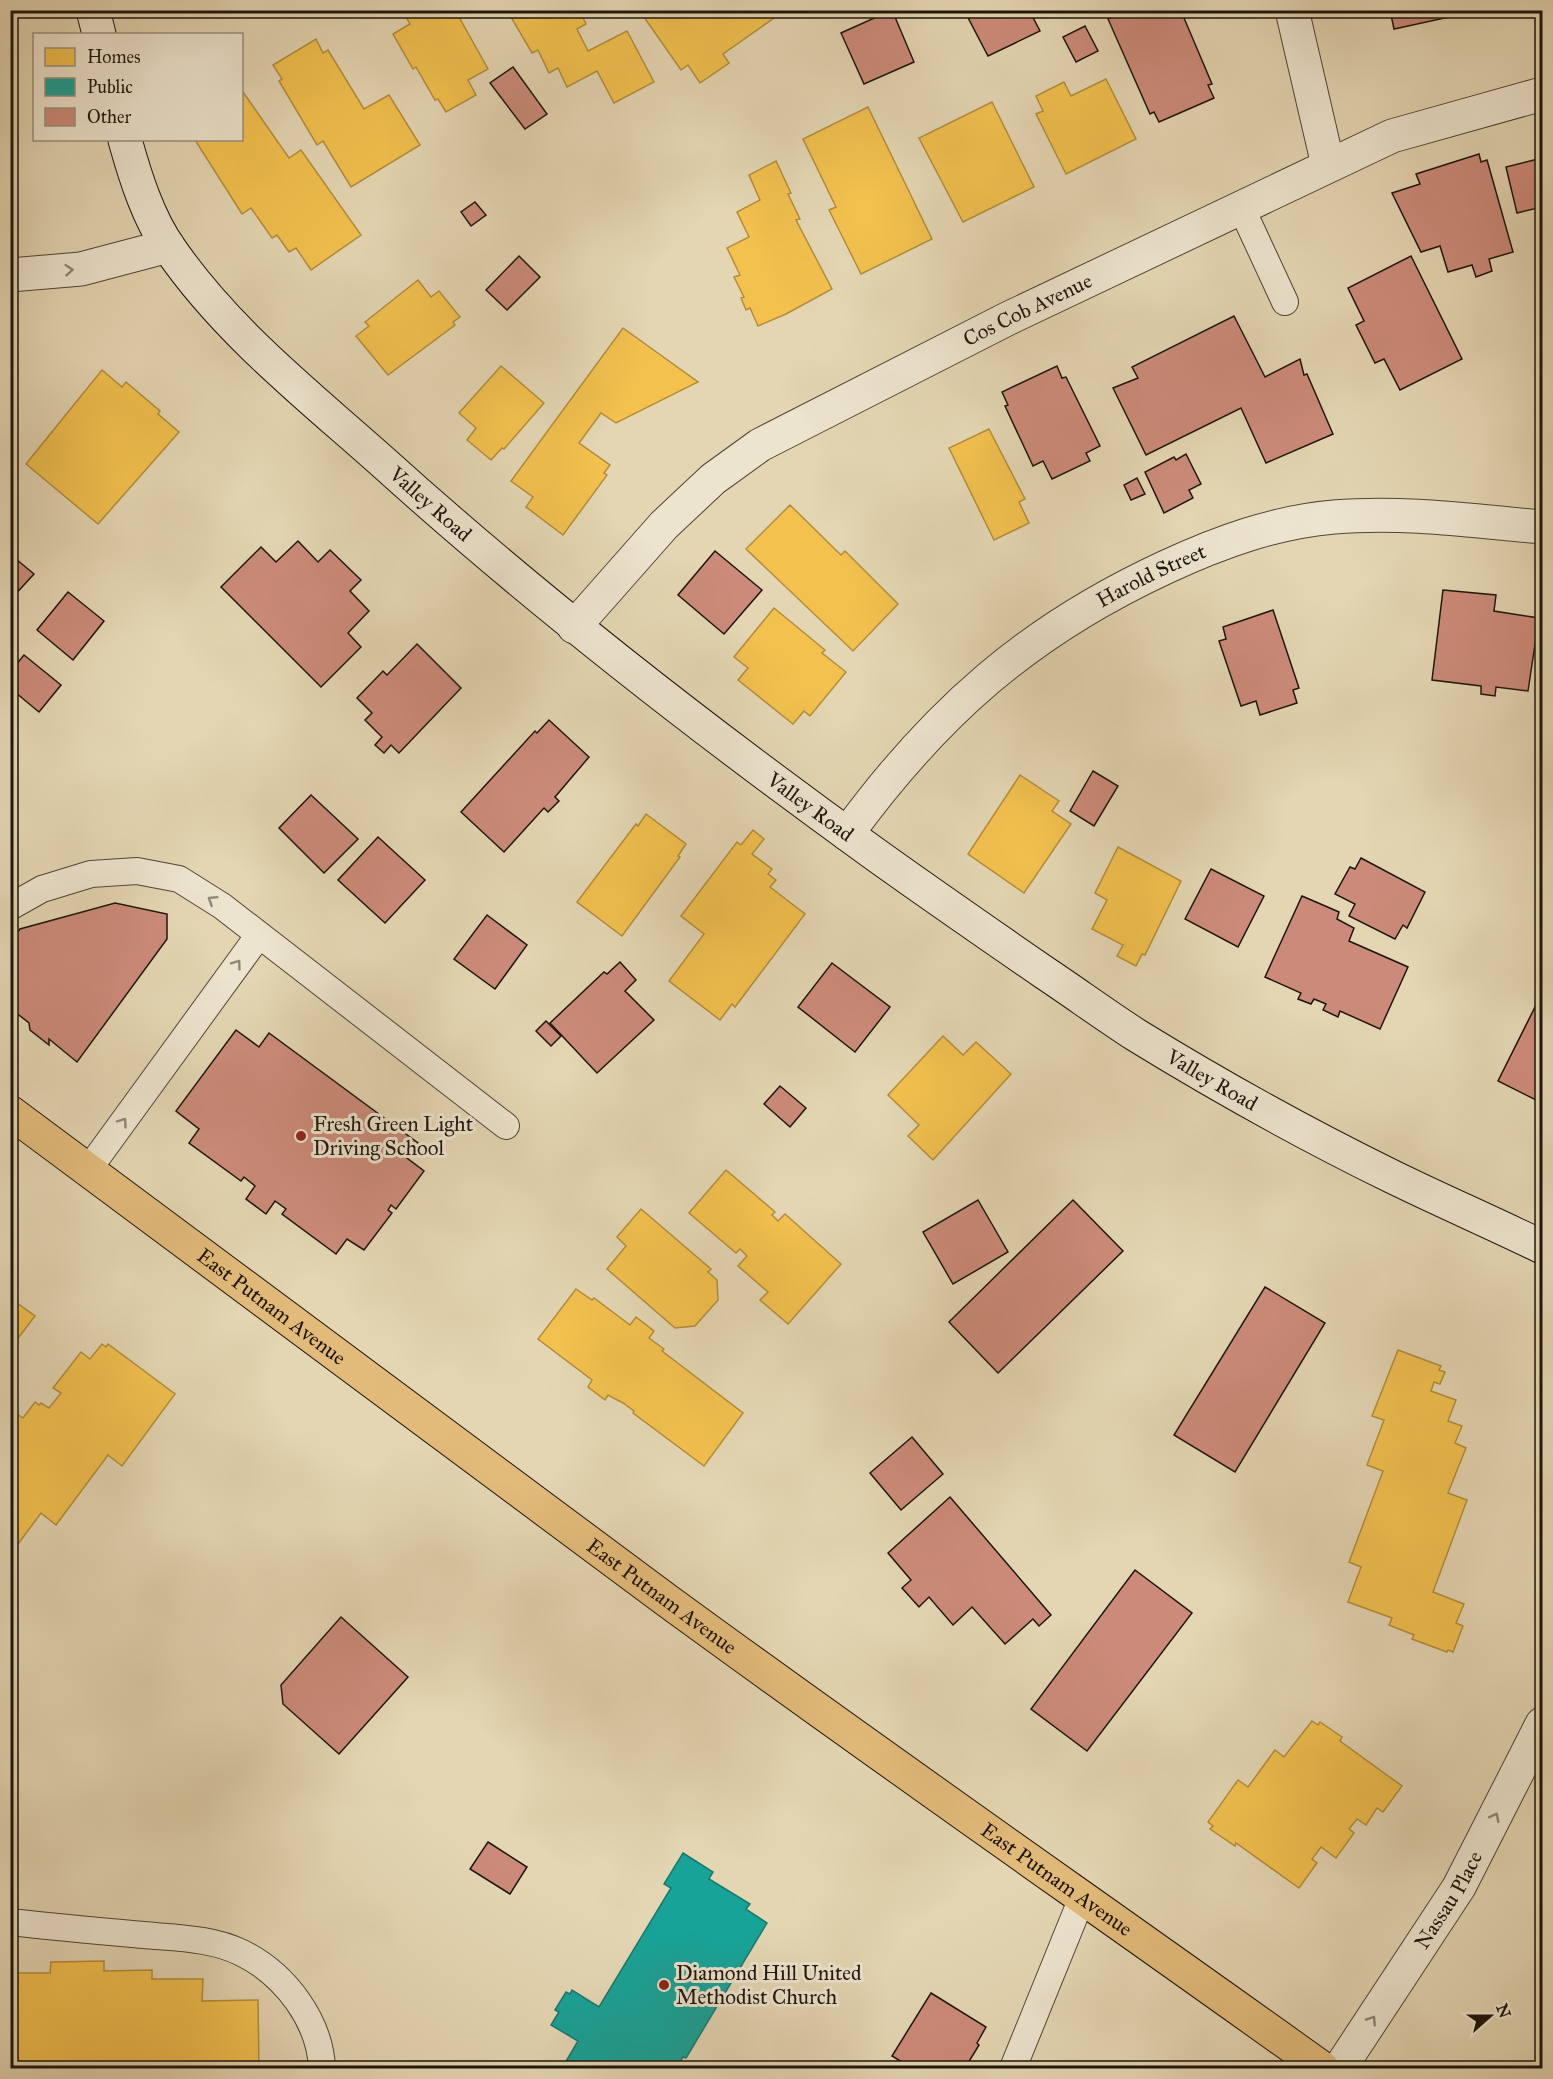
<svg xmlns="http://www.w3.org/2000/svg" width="1553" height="2079" viewBox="0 0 1553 2079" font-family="'IM FELL Great Primer',serif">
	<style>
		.homes { fill: #f2c14e; stroke: #b28d3a; stroke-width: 1.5 }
		.public { fill: #17a398; stroke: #19786e; stroke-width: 1.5 }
		.building { fill: #cc8b7a; stroke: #1d150c; stroke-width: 1.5 }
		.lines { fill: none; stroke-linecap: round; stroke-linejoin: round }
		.lane-casing { stroke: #4f4536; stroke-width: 28 }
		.street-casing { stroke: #4f4536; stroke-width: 35 }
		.secondary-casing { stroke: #1d150c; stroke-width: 35 }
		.primary-casing { stroke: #1d150c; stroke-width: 35 }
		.lane { stroke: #ede4ce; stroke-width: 26 }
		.street { stroke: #ede4ce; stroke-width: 33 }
		.secondary { stroke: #ede4ce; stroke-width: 33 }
		.primary { stroke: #e2bb7a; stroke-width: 33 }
		.oneway { stroke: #8f8777 }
		.poi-dot { fill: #8f2418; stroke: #ede4ce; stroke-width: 2 }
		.labels { text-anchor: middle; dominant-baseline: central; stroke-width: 6; stroke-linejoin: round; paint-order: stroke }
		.street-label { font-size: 21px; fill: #1d150c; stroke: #ede4ce }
		.poi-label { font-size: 21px; fill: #1d150c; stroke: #ede4ce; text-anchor: start }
	</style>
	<rect width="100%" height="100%" fill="#e4d6b3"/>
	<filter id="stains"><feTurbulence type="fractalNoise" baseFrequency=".00333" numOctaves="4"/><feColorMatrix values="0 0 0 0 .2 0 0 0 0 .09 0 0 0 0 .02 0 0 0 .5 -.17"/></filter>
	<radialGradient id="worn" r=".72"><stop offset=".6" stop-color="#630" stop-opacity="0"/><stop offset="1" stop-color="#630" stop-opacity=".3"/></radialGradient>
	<g class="homes">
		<path d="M 402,10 L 455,10 L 488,69 L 468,80 L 476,95 L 446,112 L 438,99 L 435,100 L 416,67 L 413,69 L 393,34 L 410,24 Z"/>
		<path d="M 510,10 L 579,10 L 586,24 L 577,29 L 588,51 L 627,31 L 654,82 L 614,103 L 597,71 L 567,87 L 558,68 L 549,73 L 538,50 L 532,53 L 508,12 Z"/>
		<path d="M 639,10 L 783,10 L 784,11 L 723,54 L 729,63 L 700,83 L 688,65 L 681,70 Z"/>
		<path d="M 316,39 L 323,53 L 328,50 L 364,109 L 389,95 L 420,145 L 351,187 L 323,141 L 317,145 L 279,81 L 282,79 L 273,65 Z"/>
		<path d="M 1106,79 L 1136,139 L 1066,174 L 1036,114 L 1043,111 L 1036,96 L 1064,82 L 1071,96 Z"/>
		<path d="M 243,92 L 289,158 L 301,150 L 361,235 L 311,270 L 296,248 L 289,252 L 277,235 L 272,238 L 251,208 L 242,214 L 195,140 L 242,140 Z"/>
		<path d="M 992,102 L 1034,187 L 963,222 L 919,138 Z"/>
		<path d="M 868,107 L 932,239 L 861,274 L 829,210 L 836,207 L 803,139 Z"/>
		<path d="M 776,161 L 791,193 L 788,194 L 800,219 L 796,220 L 832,289 L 786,314 L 758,326 L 750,308 L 746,310 L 741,298 L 744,297 L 734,277 L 740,275 L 727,248 L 749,237 L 737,212 L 760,200 L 749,175 Z"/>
		<path d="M 418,280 L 431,297 L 439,291 L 460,317 L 453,322 L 455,325 L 388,375 L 356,336 L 369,326 L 365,322 Z"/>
		<path d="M 623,328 L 698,382 L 616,423 L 601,413 L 579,443 L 610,465 L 604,473 L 607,475 L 563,535 L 526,507 L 533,497 L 511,481 Z"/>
		<path d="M 501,366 L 544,403 L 504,449 L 502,448 L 491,460 L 467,440 L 476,428 L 459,413 Z"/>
		<path d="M 102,370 L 122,387 L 126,382 L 160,411 L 158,414 L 179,432 L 98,524 L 26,464 Z"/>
		<path d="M 989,429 L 1025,499 L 1019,502 L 1029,523 L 994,540 L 949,448 Z"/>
		<path d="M 790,505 L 841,555 L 845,551 L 898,604 L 853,651 L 746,549 Z"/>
		<path d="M 774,608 L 825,650 L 822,653 L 846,672 L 810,716 L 804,711 L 793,724 L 738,680 L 748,668 L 734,657 Z"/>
		<path d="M 1020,775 L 1059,801 L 1052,811 L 1071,824 L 1024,893 L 968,854 Z"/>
		<path d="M 646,814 L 686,844 L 678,856 L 680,857 L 622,936 L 577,902 L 636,824 L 638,826 Z"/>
		<path d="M 753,830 L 764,839 L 752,854 L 772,869 L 768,874 L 776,880 L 770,887 L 805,914 L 735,1007 L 732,1004 L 720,1020 L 669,981 L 704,934 L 681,916 L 737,842 L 741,845 Z"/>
		<path d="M 1118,847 L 1181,881 L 1145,955 L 1142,954 L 1136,966 L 1117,956 L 1123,945 L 1092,929 L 1107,900 L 1095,893 Z"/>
		<path d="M 943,1036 L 963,1055 L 976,1042 L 1011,1074 L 933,1160 L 908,1136 L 919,1125 L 888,1095 Z"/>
		<path d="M 726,1170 L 775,1212 L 772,1215 L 778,1221 L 785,1214 L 841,1264 L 788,1324 L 760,1300 L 768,1292 L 738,1266 L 747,1256 L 740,1249 L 736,1253 L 689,1213 Z"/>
		<path d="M 641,1209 L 711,1269 L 708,1272 L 717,1280 L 718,1300 L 695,1326 L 675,1328 L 607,1269 L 626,1246 L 617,1237 Z"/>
		<path d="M 576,1289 L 592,1300 L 594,1298 L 630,1325 L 636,1317 L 654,1331 L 649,1338 L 664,1349 L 662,1351 L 743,1413 L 704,1466 L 633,1413 L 634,1411 L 623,1403 L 608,1395 L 605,1400 L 588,1387 L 592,1380 L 538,1339 Z"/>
		<path d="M 10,1298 L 35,1316 L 10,1349 Z"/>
		<path d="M 102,1344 L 106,1347 L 108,1344 L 175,1394 L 122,1466 L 108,1455 L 56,1525 L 41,1513 L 10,1555 L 10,1415 L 13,1411 L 23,1418 L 35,1402 L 39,1405 L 41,1403 L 49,1408 L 61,1393 L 53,1388 L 81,1352 L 90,1359 Z"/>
		<path d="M 1398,1350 L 1441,1366 L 1439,1370 L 1445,1372 L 1440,1384 L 1434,1382 L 1431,1391 L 1456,1400 L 1448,1421 L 1462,1426 L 1455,1443 L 1466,1448 L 1448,1493 L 1467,1500 L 1433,1592 L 1464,1604 L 1456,1623 L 1463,1626 L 1453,1652 L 1448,1650 L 1447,1652 L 1412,1639 L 1414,1635 L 1389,1625 L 1392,1618 L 1348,1602 L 1361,1567 L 1349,1562 L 1383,1471 L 1367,1465 L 1384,1420 L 1372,1416 Z"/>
		<path d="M 1312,1721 L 1318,1725 L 1320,1722 L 1342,1737 L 1340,1741 L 1402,1786 L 1383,1812 L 1377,1808 L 1366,1825 L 1357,1819 L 1349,1829 L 1354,1833 L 1336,1858 L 1321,1847 L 1312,1859 L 1317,1863 L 1299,1888 L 1236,1843 L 1235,1846 L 1210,1829 L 1213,1826 L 1208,1822 L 1238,1780 L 1248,1787 L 1275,1750 L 1284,1757 Z"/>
		<path d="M 104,1961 L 104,1971 L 152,1970 L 152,1979 L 203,1979 L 202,2001 L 258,2000 L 259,2068 L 102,2068 L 102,2063 L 53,2064 L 54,2068 L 10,2068 L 10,1973 L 50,1973 L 51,1962 Z"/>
	</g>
	<path class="public" d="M 683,1853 L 713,1872 L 709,1879 L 750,1904 L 746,1909 L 767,1923 L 686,2058 L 683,2057 L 677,2068 L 562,2068 L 578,2041 L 551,2025 L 559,2012 L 555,2010 L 566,1992 L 570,1994 L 572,1990 L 599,2007 L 671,1888 L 664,1884 Z"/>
	<g class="building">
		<path d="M 892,10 L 914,62 L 864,84 L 841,33 Z"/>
		<path d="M 964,10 L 1029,10 L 1040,31 L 988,56 Z"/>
		<path d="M 1128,10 L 1194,10 L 1195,13 L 1184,18 L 1212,84 L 1208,85 L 1214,98 L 1159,122 L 1154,112 L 1150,114 L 1108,19 Z"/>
		<path d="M 1390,10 L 1477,10 L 1477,11 L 1394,29 Z"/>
		<path d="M 1085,26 L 1098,51 L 1076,62 L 1063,37 Z"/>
		<path d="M 513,67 L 547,114 L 525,129 L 490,83 Z"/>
		<path d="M 1479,154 L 1481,162 L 1487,160 L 1513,252 L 1489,259 L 1492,271 L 1476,277 L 1472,265 L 1448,272 L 1440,246 L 1421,252 L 1392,193 L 1420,184 L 1416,174 Z"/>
		<path d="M 1542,158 L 1542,207 L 1517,213 L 1506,167 Z"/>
		<path d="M 475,202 L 486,215 L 471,226 L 461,212 Z"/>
		<path d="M 519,256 L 540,277 L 507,310 L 486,290 Z"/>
		<path d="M 1411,256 L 1462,359 L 1400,390 L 1384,359 L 1375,363 L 1356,325 L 1364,321 L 1348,288 Z"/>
		<path d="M 1234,316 L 1265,377 L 1300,359 L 1304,375 L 1307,374 L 1333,434 L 1266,463 L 1241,408 L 1146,455 L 1113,388 L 1138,378 L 1132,367 Z"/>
		<path d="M 1057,366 L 1062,378 L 1066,377 L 1100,446 L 1086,453 L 1090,461 L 1052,479 L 1043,461 L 1033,466 L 1005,406 L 1008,405 L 1002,392 Z"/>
		<path d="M 1186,454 L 1201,484 L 1189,490 L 1193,498 L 1164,513 L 1145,472 L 1174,457 L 1176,460 Z"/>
		<path d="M 1137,478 L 1145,494 L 1131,500 L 1124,485 Z"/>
		<path d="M 298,541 L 318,562 L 330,550 L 361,580 L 350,591 L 369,611 L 348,633 L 361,647 L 321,687 L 221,587 L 261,547 L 276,562 Z"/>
		<path d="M 715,551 L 762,590 L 724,634 L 678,595 Z"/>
		<path d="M 10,554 L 34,574 L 10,600 Z"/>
		<path d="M 1443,590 L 1496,595 L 1494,611 L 1539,618 L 1528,691 L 1496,687 L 1495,696 L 1481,694 L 1481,686 L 1432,680 Z"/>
		<path d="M 68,592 L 104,621 L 73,660 L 37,630 Z"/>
		<path d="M 1273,610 L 1299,688 L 1293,690 L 1297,703 L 1260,715 L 1256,701 L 1241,706 L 1219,641 L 1226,639 L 1223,627 Z"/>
		<path d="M 417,644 L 461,688 L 399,753 L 391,745 L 384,753 L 375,745 L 382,737 L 365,720 L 372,713 L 357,698 L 383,671 L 387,675 Z"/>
		<path d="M 24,655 L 61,685 L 39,712 L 10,688 L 10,672 Z"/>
		<path d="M 549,720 L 589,757 L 555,797 L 559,801 L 548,812 L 544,808 L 504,852 L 461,812 L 535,731 L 537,733 Z"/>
		<path d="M 1093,771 L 1118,786 L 1094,826 L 1070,811 Z"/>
		<path d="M 311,795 L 358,839 L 324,873 L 279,828 Z"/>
		<path d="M 378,837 L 425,880 L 385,923 L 338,880 Z"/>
		<path d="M 1361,858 L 1425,892 L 1407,928 L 1403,925 L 1395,939 L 1349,916 L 1355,904 L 1335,894 L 1350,867 L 1355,869 Z"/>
		<path d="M 1211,869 L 1264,896 L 1238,947 L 1185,919 Z"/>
		<path d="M 1302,896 L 1339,912 L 1337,919 L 1354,928 L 1349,941 L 1408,967 L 1380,1029 L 1340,1011 L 1338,1017 L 1323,1010 L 1326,1004 L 1314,999 L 1311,1004 L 1298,999 L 1301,993 L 1265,977 Z"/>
		<path d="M 115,903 L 167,914 L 167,939 L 77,1062 L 49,1039 L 49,1045 L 30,1030 L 29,1023 L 10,1008 L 10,942 L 20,929 Z"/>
		<path d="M 487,915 L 527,945 L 495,989 L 454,959 Z"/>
		<path d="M 620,962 L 636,980 L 625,991 L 654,1020 L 597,1073 L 550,1023 L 604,972 L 607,974 Z"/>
		<path d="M 832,963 L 890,1007 L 855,1052 L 798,1007 Z"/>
		<path d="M 1535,1007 L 1542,1010 L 1542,1103 L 1498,1081 Z"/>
		<path d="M 546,1021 L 561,1036 L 551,1046 L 536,1031 Z"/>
		<path d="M 236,1030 L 259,1047 L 269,1033 L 418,1143 L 407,1158 L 424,1171 L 396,1209 L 391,1205 L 388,1210 L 392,1213 L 364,1250 L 347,1239 L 336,1254 L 282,1214 L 286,1209 L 275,1201 L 266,1214 L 246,1199 L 255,1186 L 244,1177 L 241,1181 L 189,1143 L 199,1129 L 176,1111 Z"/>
		<path d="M 780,1086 L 806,1108 L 790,1127 L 764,1104 Z"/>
		<path d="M 978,1200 L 1008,1252 L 953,1284 L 923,1232 Z"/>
		<path d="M 1073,1200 L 1123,1251 L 998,1373 L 949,1322 Z"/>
		<path d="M 1265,1287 L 1325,1323 L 1235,1472 L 1174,1435 Z"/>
		<path d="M 912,1437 L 943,1474 L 901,1510 L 870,1473 Z"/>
		<path d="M 950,1497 L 1051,1615 L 1039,1626 L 1033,1619 L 1005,1644 L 972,1607 L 953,1625 L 929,1597 L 919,1607 L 902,1588 L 911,1580 L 888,1553 Z"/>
		<path d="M 1135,1570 L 1192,1613 L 1087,1751 L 1031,1709 Z"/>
		<path d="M 341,1617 L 408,1677 L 339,1754 L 283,1704 L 281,1685 Z"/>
		<path d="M 488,1842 L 527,1867 L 510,1894 L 470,1869 Z"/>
		<path d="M 931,1993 L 986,2027 L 977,2043 L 979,2045 L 965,2068 L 905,2068 L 907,2065 L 892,2056 Z"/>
	</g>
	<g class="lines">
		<defs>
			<g id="lane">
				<path d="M 1241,207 L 1285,302"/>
				<path d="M 10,907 L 42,889 L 91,874 L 137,871 L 179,879 L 222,906 L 506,1126"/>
				<path d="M 88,1170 L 259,935"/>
				<path d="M 10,1922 C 55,1927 99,1931 143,1935 C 176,1938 212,1938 242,1953 C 285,1974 320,2021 322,2068"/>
				<path d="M 1013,2068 L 1082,1898"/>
			</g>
			<g id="street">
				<path d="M 1292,10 L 1328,165"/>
				<path d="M 10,275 L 81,269 L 168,246"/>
				<path id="s1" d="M 574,627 L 664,525 L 713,479 L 760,445 L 1007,319 L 1392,136 L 1542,94"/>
				<path id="s2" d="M 847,834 C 936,712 1028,631 1166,567 C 1220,542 1275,522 1334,517 C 1404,511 1474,521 1542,527"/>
				<path id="s3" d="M 1340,2068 L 1459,1887 L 1542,1724"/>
			</g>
			<g id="secondary">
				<path d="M 93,10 L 99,34"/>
				<path id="s4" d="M 125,140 C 135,176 148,218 170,249 C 227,332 310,397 384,463 C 539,603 703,730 872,852 C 929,893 987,933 1045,973 C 1075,993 1105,1015 1136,1035 C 1219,1086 1305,1134 1393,1177 C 1442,1201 1493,1223 1542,1247"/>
			</g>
			<g id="primary">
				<path id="s5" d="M 10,1112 C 229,1274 446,1438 665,1599 C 882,1758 1103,1911 1322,2068"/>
			</g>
		</defs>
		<use href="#lane" class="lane-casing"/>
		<use href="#street" class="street-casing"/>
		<use href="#secondary" class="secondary-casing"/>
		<use href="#primary" class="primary-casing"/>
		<use href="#lane" class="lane"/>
		<use href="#street" class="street"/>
		<use href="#secondary" class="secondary"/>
		<use href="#primary" class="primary"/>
	</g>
	<defs><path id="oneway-chevron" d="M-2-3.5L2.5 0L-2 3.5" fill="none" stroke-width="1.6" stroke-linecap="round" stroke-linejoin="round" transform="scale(1.5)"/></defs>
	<g class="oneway">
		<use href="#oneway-chevron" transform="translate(69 270) rotate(-5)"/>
		<use href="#oneway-chevron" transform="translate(212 900) rotate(-148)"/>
		<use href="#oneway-chevron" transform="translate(237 964) rotate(-54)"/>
		<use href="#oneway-chevron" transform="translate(123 1122) rotate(-54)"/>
		<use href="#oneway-chevron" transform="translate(1495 1817) rotate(-63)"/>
		<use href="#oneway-chevron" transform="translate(1372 2020) rotate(-57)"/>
	</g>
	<g class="poi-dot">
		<circle cx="301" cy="1136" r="6"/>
		<circle cx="664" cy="1985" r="6"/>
	</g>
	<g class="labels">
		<g class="street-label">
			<text stroke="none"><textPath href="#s1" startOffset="561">Cos Cob Avenue</textPath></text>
			<text stroke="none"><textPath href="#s4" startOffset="484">Valley Road</textPath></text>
			<text stroke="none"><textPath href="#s2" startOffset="404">Harold Street</textPath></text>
			<text stroke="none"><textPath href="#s4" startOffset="970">Valley Road</textPath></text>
			<text stroke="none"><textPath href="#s4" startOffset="1456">Valley Road</textPath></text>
			<text stroke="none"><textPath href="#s5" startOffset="326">East Putnam Avenue</textPath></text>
			<text stroke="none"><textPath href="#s5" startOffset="812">East Putnam Avenue</textPath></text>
			<text stroke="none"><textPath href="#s5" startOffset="1298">East Putnam Avenue</textPath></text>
			<text stroke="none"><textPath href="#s3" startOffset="200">Nassau Place</textPath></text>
		</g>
		<g class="poi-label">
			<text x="313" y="1124">Fresh Green Light<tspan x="313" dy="24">Driving School</tspan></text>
			<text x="676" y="1973">Diamond Hill United<tspan x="676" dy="24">Methodist Church</tspan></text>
		</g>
	</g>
	<rect width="1553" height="2079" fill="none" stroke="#e4d6b3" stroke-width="36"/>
	<rect x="12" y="12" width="1529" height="2055" fill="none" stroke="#1d150c" stroke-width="3"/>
	<rect x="18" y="18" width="1517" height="2043" fill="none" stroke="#1d150c" stroke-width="1.5"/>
	<rect x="33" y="33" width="210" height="108" fill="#ede4ce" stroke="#9a9180" stroke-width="1.5"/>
	<rect x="45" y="48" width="30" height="18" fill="#f2c14e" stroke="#9a9180" stroke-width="1.5"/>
	<text x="87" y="63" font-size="18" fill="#1d150c">Homes</text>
	<rect x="45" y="78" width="30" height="18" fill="#17a398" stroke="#9a9180" stroke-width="1.5"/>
	<text x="87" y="93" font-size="18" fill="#1d150c">Public</text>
	<rect x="45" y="108" width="30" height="18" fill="#cc8b7a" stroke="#9a9180" stroke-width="1.5"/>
	<text x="87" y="123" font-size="18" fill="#1d150c">Other</text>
	<g transform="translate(1490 2016) rotate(69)" stroke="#ede4ce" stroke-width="4.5" paint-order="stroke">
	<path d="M0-4.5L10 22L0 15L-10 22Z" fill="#1d150c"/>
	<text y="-9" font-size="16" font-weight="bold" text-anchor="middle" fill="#1d150c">N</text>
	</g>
	<rect width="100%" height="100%" filter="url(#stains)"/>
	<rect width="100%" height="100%" fill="url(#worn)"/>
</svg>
